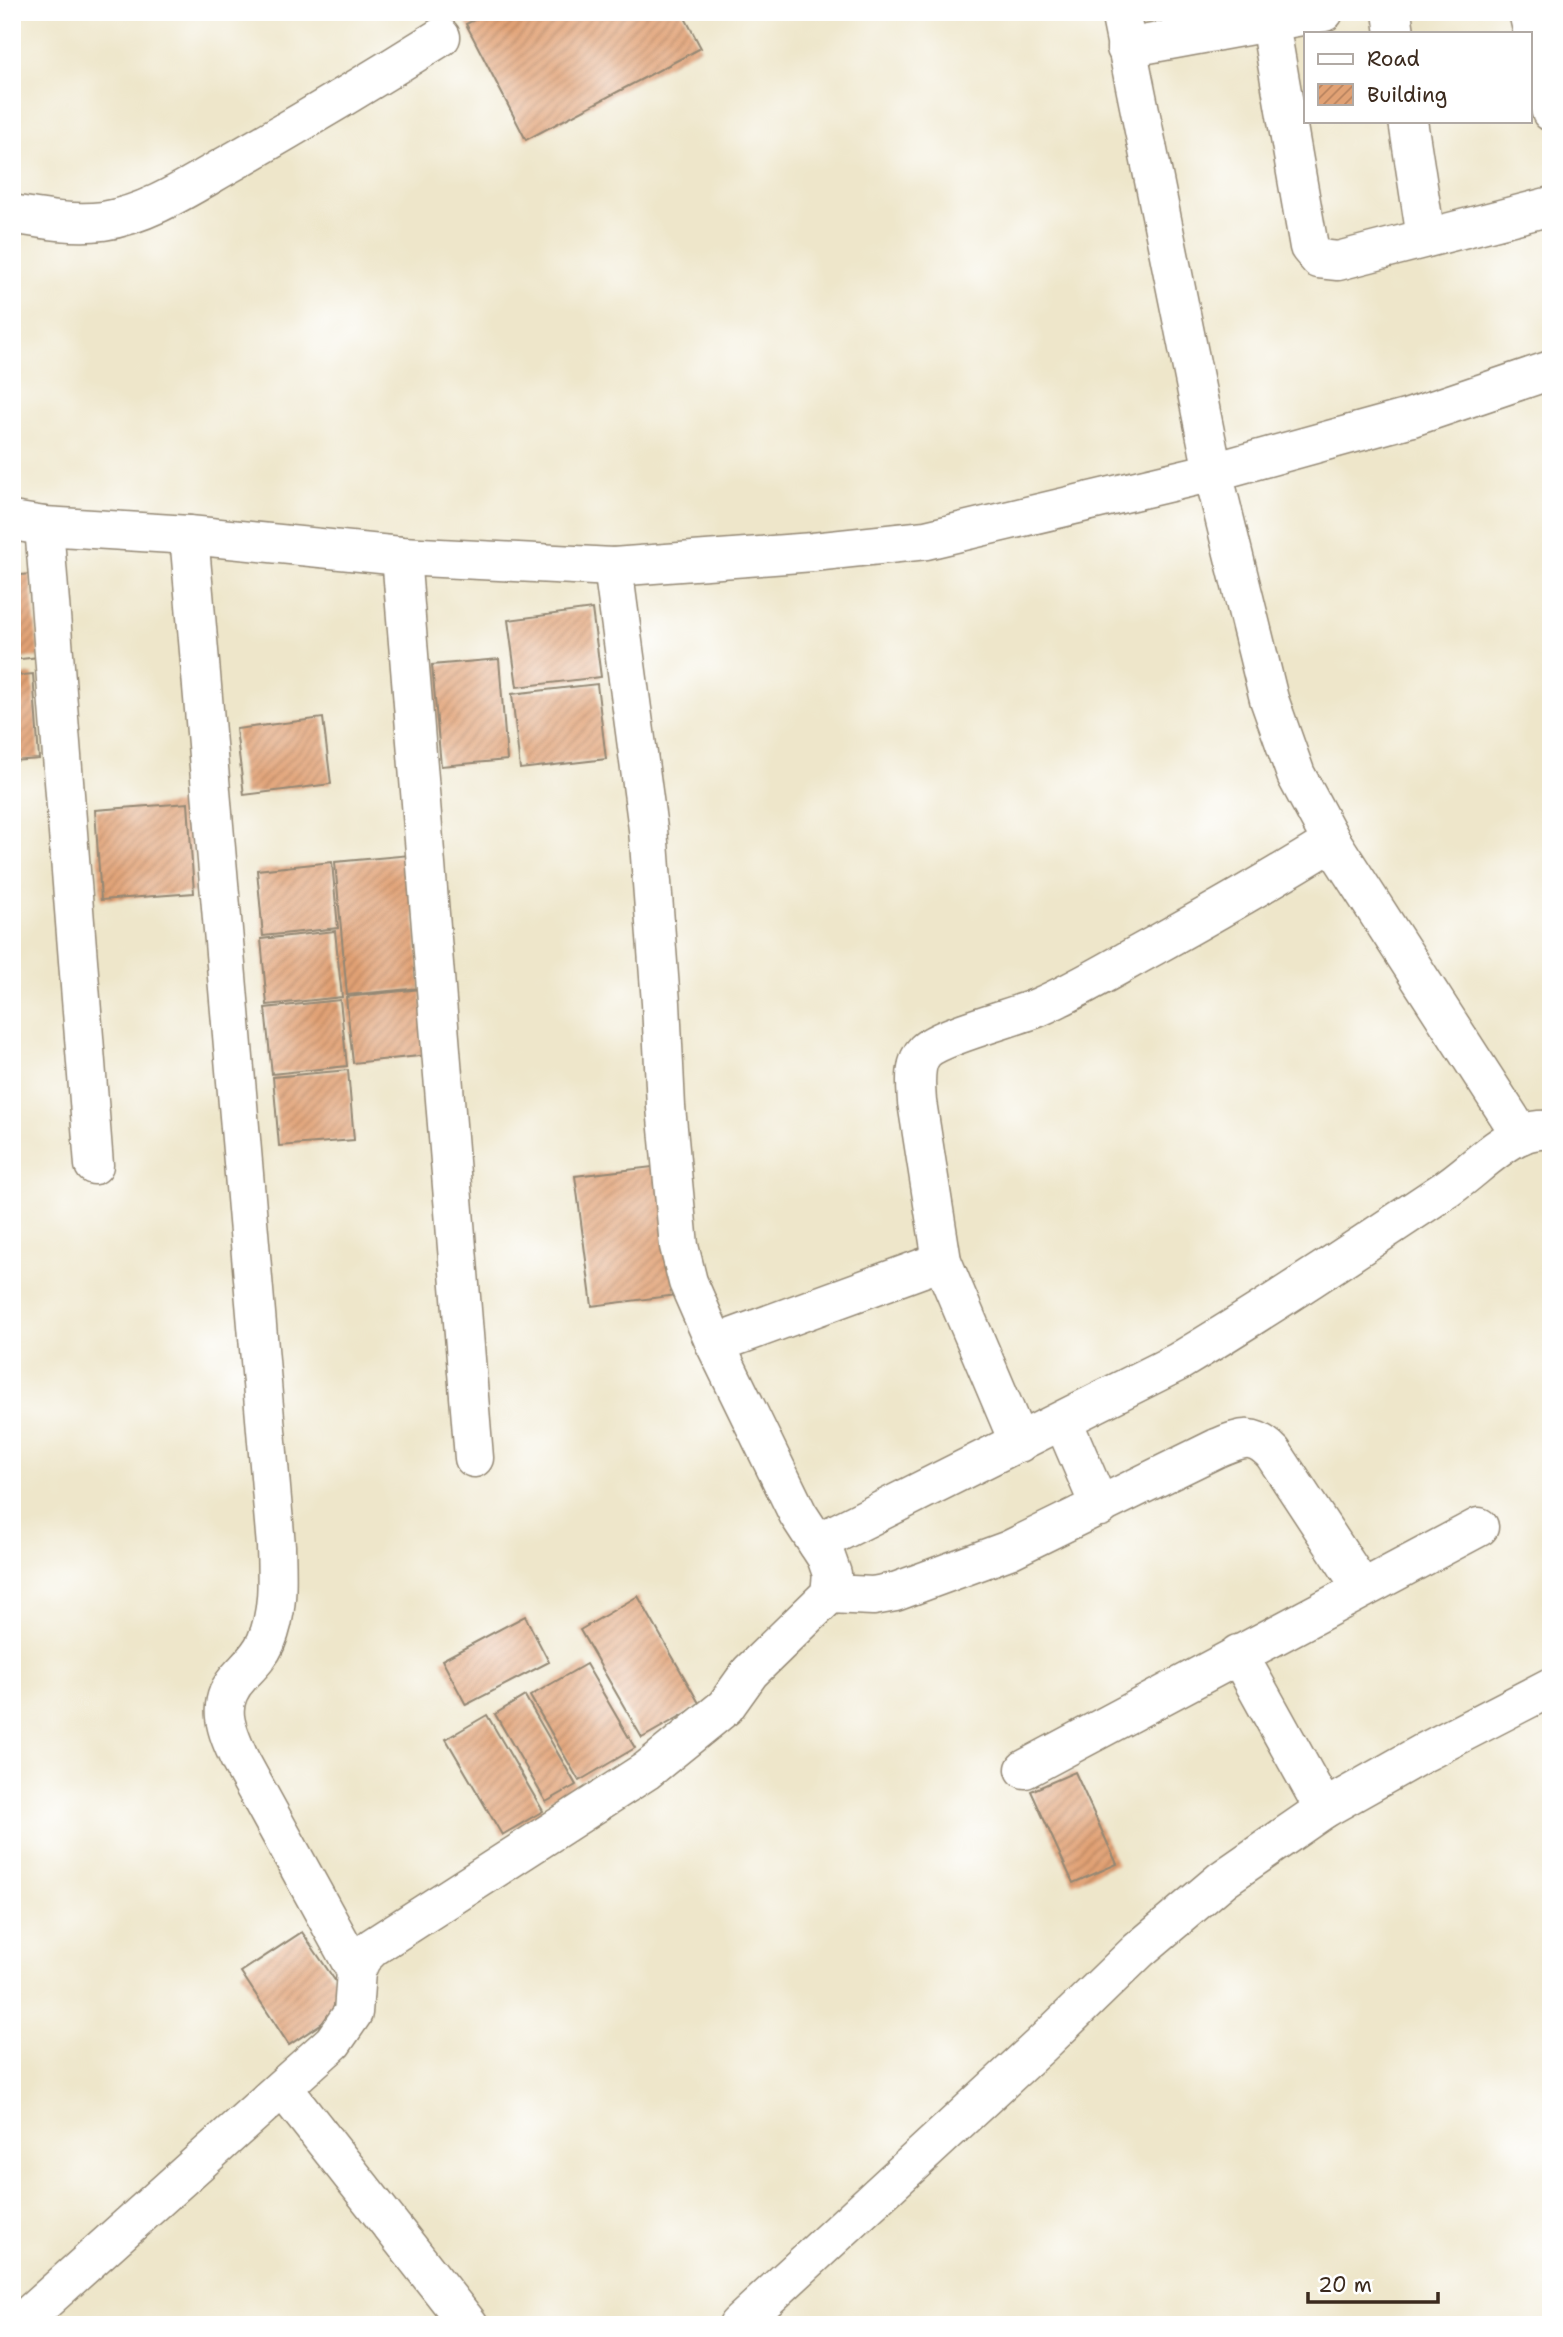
<svg xmlns="http://www.w3.org/2000/svg" width="1563" height="2337" viewBox="0 0 1563 2337" font-family="'Shantell Sans',sans-serif">
	<style>
		.building { fill: url(#building-hatch) }
		.lines { fill: none; stroke-linecap: round; stroke-linejoin: round }
		.street-casing { stroke: #948874; stroke-width: 41 }
		.street { stroke: #fff; stroke-width: 38 }
	</style>
	<defs>
		<pattern id="building-hatch" width="6" height="6" patternUnits="userSpaceOnUse" patternTransform="scale(1.75)"><rect width="6" height="6" fill="#e1a174"/><path d="M-1 1l2-2M0 6l6-6M5 7l2-2" fill="none" stroke="#b8835f"/></pattern>
	</defs>
	<rect width="100%" height="100%" fill="#fff"/>
	<filter id="ink" filterUnits="userSpaceOnUse"><feTurbulence type="fractalNoise" baseFrequency=".0143" numOctaves="2"/><feDisplacementMap in="SourceGraphic" scale="14" xChannelSelector="R" yChannelSelector="G"/><feConvolveMatrix kernelMatrix="1 2 1 2 8 2 1 2 1" color-interpolation-filters="sRGB"/></filter>
	<filter id="wash" filterUnits="userSpaceOnUse"><feTurbulence type="fractalNoise" baseFrequency=".00686" numOctaves="4" result="noise"/><feDisplacementMap in="SourceGraphic" scale="28" xChannelSelector="R" yChannelSelector="G"/><feGaussianBlur stdDeviation="1.57" result="paint"/><feColorMatrix in="noise" values="0 0 0 0 0 0 0 0 0 0 0 0 0 0 0 0 0 1.4 0 .05"/><feComposite in="paint" operator="in"/></filter>
	<g filter="url(#wash)">
		<rect width="100%" height="100%" fill="#eee6ca"/>
		<g id="blocks">
			<g class="building">
				<path d="M 489,12 L 682,12 L 701,48 L 526,140 L 466,24 Z"/>
				<path d="M 30,574 L 39,657 L 12,660 L 12,576 Z"/>
				<path d="M 592,609 L 601,677 L 517,687 L 508,620 Z"/>
				<path d="M 499,659 L 507,760 L 441,766 L 432,665 Z"/>
				<path d="M 33,674 L 39,759 L 12,761 L 12,676 Z"/>
				<path d="M 597,684 L 606,759 L 520,769 L 512,694 Z"/>
				<path d="M 323,718 L 331,784 L 244,795 L 236,729 Z"/>
				<path d="M 188,803 L 194,893 L 101,900 L 95,810 Z"/>
				<path d="M 410,855 L 421,988 L 347,995 L 335,862 Z"/>
				<path d="M 332,862 L 338,928 L 263,936 L 257,870 Z"/>
				<path d="M 335,931 L 342,997 L 267,1005 L 261,939 Z"/>
				<path d="M 421,989 L 428,1055 L 353,1063 L 346,997 Z"/>
				<path d="M 340,1000 L 347,1066 L 272,1074 L 265,1008 Z"/>
				<path d="M 348,1070 L 354,1140 L 279,1146 L 273,1077 Z"/>
				<path d="M 661,1166 L 677,1295 L 592,1306 L 575,1176 Z"/>
				<path d="M 638,1596 L 700,1705 L 642,1738 L 580,1630 Z"/>
				<path d="M 525,1616 L 549,1662 L 466,1705 L 442,1660 Z"/>
				<path d="M 586,1664 L 635,1748 L 579,1781 L 530,1696 Z"/>
				<path d="M 525,1696 L 576,1785 L 546,1802 L 495,1714 Z"/>
				<path d="M 487,1715 L 543,1811 L 502,1835 L 446,1739 Z"/>
				<path d="M 1075,1772 L 1117,1864 L 1073,1883 L 1031,1791 Z"/>
				<path d="M 302,1932 L 351,2004 L 289,2045 L 241,1972 Z"/>
			</g>
		</g>
	</g>
	<g filter="url(#ink)">
		<use href="#blocks" fill-opacity="0" stroke="#948874" stroke-width="2"/>
		<g class="lines">
			<defs>
				<g id="street">
					<path d="M 1120,12 L 1213,472 L 1269,699 L 1296,775 L 1332,842 L 1521,1135"/>
					<path d="M 1268,12 L 1309,247 L 1319,259 L 1338,261 L 1551,206"/>
					<path d="M 1392,12 L 1395,33"/>
					<path d="M 1528,12 L 1551,112"/>
					<path d="M 1126,48 L 1324,12"/>
					<path d="M 1408,121 L 1426,238"/>
					<path d="M 12,214 C 41,219 74,225 103,221 C 149,214 190,186 229,164 C 301,123 371,81 441,37"/>
					<path d="M 12,521 L 44,526 L 189,535 L 401,556 L 613,567 L 813,552 L 926,540 L 1213,472 L 1409,418 L 1551,370"/>
					<path d="M 44,526 L 94,1165"/>
					<path d="M 189,535 L 276,1546 C 277,1578 279,1612 266,1642 C 260,1656 250,1665 240,1676 C 214,1703 226,1730 240,1760 L 356,1971"/>
					<path d="M 401,556 L 474,1458"/>
					<path d="M 715,1344 L 942,1261"/>
					<path d="M 1063,1421 L 1100,1507"/>
					<path d="M 1019,1443 L 942,1261 L 917,1102 C 916,1086 913,1063 925,1051 C 940,1036 1015,1017 1039,1007 C 1078,990 1115,967 1152,947 C 1213,913 1273,879 1332,842"/>
					<path d="M 817,1543 L 1178,1362 C 1268,1308 1355,1250 1442,1192 C 1469,1175 1491,1149 1520,1135 C 1529,1131 1540,1129 1551,1130"/>
					<path d="M 830,1594 L 873,1596 L 895,1592 L 1009,1550 L 1217,1448 C 1242,1438 1253,1432 1273,1453 L 1362,1588"/>
					<path d="M 1238,1654 L 1324,1809"/>
					<path d="M 1025,1769 L 1479,1527"/>
					<path d="M 283,2088 L 469,2325"/>
					<path d="M 18,2325 L 333,2042 L 353,2013 L 356,1971 L 362,1958 L 373,1947 L 646,1771 L 725,1707 L 750,1672 L 830,1594 L 832,1574 L 826,1557 L 798,1514 L 715,1344 L 688,1282 L 679,1246 L 666,1107 L 661,1003 L 648,829 L 613,567"/>
					<path d="M 738,2325 L 1040,2046 L 1139,1950 L 1223,1879 L 1324,1809 L 1425,1752 L 1551,1687"/>
				</g>
			</defs>
			<use href="#street" class="street-casing"/>
			<use href="#street" class="street"/>
		</g>
	</g>
	<rect width="1563" height="2337" fill="none" stroke="#fff" stroke-width="42"/>
	<rect x="1304" y="32" width="228" height="91" fill="#ffffff" stroke="#b1aaa5" stroke-width="2"/>
	<rect x="1318" y="54" width="35" height="10" fill="#ffffff" stroke="#b1aaa5" stroke-width="2"/>
	<text x="1367" y="66" font-size="21" fill="#3b2a1e">Road</text>
	<rect x="1318" y="84" width="35" height="21" fill="url(#building-hatch)" stroke="#b1aaa5" stroke-width="2"/>
	<text x="1367" y="102" font-size="21" fill="#3b2a1e">Building</text>
	<path d="M1308 2292v10h130v-10" fill="none" stroke="#3b2a1e" stroke-width="3.5"/>
	<text x="1318" y="2292" font-size="21" fill="#3b2a1e" stroke="#ffffff" stroke-width="5" paint-order="stroke">20 m</text>
</svg>
